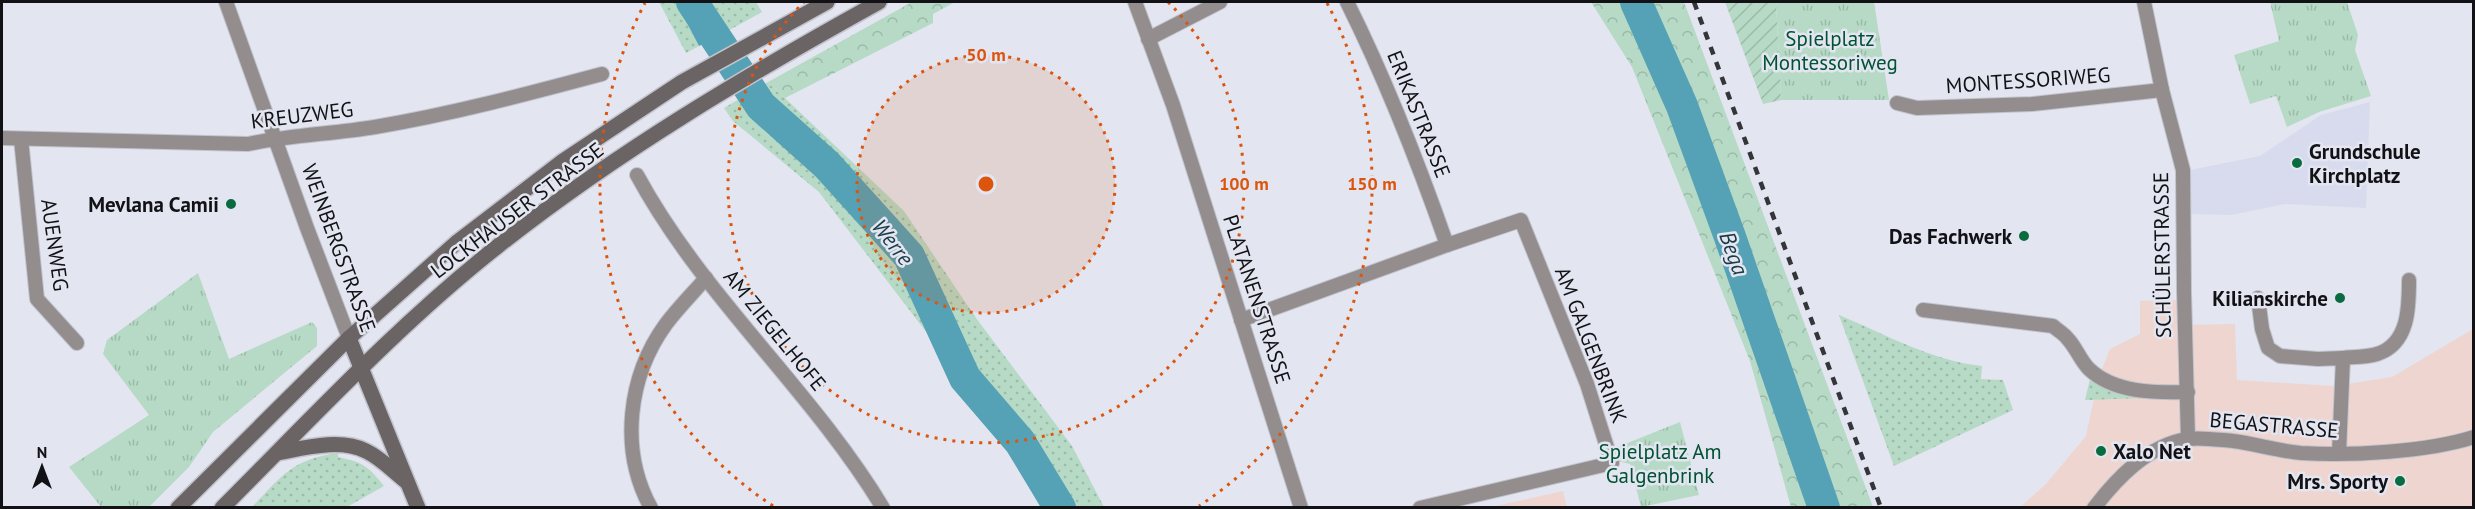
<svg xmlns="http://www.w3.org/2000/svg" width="2475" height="509" viewBox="0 0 2475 509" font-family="'PT Sans',sans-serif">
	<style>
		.commercial { fill: #efd5d0 }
		.built { fill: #d8dbed }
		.grass { fill: url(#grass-dots) }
		.forest { fill: url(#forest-crowns) }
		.park { fill: url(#park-tufts) }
		.garden { fill: url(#garden-furrows) }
		.water { fill: #55a1b5 }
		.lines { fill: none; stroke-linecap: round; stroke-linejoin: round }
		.river { stroke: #55a1b5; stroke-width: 32 }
		.street-casing { stroke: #c2c3cd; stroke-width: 16 }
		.secondary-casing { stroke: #c2c3cd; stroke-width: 18 }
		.street { stroke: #938d8e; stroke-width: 14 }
		.secondary { stroke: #6b6464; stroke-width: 15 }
		.rail { stroke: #343439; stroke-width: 4.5; stroke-dasharray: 8 8; stroke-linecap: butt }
		.ring { fill: none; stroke: #dd550c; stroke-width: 3; stroke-dasharray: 3 6 }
		.poi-dot { fill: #0a6b40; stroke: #e3e5f0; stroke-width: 2 }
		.labels { text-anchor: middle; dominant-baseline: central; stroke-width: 5; stroke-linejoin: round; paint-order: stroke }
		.park-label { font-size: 21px; fill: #005233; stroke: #e3e5f0 }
		.street-label { font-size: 21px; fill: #121216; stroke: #e3e5f0 }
		.poi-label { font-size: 21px; font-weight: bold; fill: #121216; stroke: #e3e5f0; text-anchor: end }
		.water-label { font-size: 22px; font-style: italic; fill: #173b44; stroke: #e3e5f0 }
		.centre { fill: #dd550c; stroke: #e3e5f0; stroke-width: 3 }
		.ring-label { font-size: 18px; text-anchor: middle; font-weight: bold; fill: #dd550c; stroke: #e3e5f0; stroke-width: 5; stroke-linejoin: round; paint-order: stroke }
	</style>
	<defs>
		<pattern id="grass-dots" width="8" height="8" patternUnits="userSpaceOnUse" patternTransform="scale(1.5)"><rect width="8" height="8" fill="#b6dac5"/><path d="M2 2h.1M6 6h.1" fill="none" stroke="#9bbaa8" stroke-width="1.8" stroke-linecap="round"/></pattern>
		<pattern id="forest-crowns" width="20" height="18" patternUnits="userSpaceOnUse" patternTransform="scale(1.5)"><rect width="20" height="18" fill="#b6dac5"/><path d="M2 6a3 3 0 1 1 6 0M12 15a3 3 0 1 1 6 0" fill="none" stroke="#9bbaa8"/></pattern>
		<pattern id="park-tufts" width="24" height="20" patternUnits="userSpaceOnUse" patternTransform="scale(1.5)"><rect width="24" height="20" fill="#b6dac5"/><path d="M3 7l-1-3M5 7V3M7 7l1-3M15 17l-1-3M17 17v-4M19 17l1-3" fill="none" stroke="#9bbaa8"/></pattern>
		<pattern id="garden-furrows" width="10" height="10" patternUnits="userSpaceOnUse" patternTransform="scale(1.5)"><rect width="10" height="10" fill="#b6dac5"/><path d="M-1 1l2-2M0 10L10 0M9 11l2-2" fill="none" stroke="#9bbaa8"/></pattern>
	</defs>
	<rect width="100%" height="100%" fill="#e3e5f0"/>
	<g class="commercial">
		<path d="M 2179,300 L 2180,325 L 2235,324 L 2237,380 L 2334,386 L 2392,377 L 2473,329 L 2473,507 L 2019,508 L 2046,484 L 2086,436 L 2098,379 L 2110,349 L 2140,334 L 2140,301 Z"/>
		<path d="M 1563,491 L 1567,507 L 1491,507 Z"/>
	</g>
	<path class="built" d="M 2370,102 L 2366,208 L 2285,204 L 2231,215 L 2191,214 L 2190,170 L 2260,156 L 2321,115 Z"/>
	<g class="grass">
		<path d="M 659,2 L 676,2 L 699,46 L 686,53 Z"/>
		<path d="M 708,2 L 756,2 L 762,12 L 724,33 Z"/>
		<path d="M 768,82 L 904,211 L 976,318 L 1072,446 L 1104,507 L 1040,507 L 986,410 L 819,192 L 733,121 L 724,108 Z"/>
		<path d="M 1839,315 C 1885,334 1932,361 1982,366 L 1981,379 L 2003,380 L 2013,410 L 1894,466 Z"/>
		<path d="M 2090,379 L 2146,398 L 2085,400 Z"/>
		<path d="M 338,453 L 338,457 C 363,462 369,467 384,486 L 347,507 L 252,507 C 282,476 292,459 338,453 Z"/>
	</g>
	<g class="forest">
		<path d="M 912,2 L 955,2 L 933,14 L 933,23 L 785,98 L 768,82 Z"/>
		<path d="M 1591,2 L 1684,2 L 1873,507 L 1791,507 L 1750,361 L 1632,67 Z"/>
	</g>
	<g class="park">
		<path d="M 1776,2 L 1874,2 L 1889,100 L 1781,100 Z"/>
		<path d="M 2270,2 L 2347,2 L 2358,35 L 2355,50 L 2371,96 L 2319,112 L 2287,127 L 2276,96 L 2250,104 L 2234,55 L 2279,41 Z"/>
		<path d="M 198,273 L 229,359 L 312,322 L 317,328 L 317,346 L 213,432 L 189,467 L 149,507 L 101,507 L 69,467 L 149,415 L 103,354 L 107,340 Z"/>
		<path d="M 1680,422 L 1699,495 L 1641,507 L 1630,464 L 1617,461 L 1615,448 Z"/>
	</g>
	<path class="garden" d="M 1725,2 L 1776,2 L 1781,100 L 1763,104 Z"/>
	<path class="water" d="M 676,2 L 708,2 L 724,33 L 699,46 Z"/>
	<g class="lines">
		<g class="river">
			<path d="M 692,2 L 761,106 L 827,165 L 909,256 L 965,378 L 1020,442 L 1060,508"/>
			<path d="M 1636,2 L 1682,106 L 1730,237 L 1824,508"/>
		</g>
		<defs>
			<g id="street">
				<path d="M 226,2 L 307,228 L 349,338"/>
				<path d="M 1135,2 L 1173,105 L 1301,508"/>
				<path d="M 2144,2 L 2162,90 L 2183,170 L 2184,292 L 2188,439"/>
				<path d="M 1148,39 L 1220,2"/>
				<path d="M 1897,103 L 1917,108 L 2032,104 L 2162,90"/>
				<path d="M 2,138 L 248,144 C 290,135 333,134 375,127 C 452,114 527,94 602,74"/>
				<path d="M 21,139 L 37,299 L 77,343"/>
				<path d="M 637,175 C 703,297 812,390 883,508"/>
				<path d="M 2258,298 L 2262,329 L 2268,348 L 2280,356 L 2318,359 L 2343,358 L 2339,453"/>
				<path d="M 1923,310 L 2053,326 C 2057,330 2063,333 2067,338 C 2076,347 2080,360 2089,369 C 2114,393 2155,393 2188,392"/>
				<path d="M 1241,320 L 1447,245 C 1418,162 1386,80 1347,2"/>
				<path d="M 2343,358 C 2354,357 2367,357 2377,354 C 2409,344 2409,307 2409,280"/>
				<path d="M 651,508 C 619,450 628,376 666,324 C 678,308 693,293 706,278"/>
				<path d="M 1420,508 L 1612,463 L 1587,384 L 1521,220 L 1447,245"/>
				<path d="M 2094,508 C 2117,478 2148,445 2188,439 C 2201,437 2220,440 2233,441 C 2256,444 2278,451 2301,453 C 2350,456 2427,452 2474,437"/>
			</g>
			<g id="secondary">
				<path d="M 349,338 L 418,508"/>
				<path d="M 277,453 C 304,448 340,438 366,451 C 381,458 394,472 407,482"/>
				<path d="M 178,508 L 349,338 L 456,243 L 563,161 L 682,82 L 827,2"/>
				<path d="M 222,508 C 312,418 399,324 498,246 C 617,152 747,75 879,2"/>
			</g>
		</defs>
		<use href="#street" class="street-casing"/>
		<use href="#secondary" class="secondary-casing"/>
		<use href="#street" class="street"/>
		<use href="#secondary" class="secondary"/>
		<path class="rail" d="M 1694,2 L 1881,508"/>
	</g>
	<circle cx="986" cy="184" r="129" fill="#dd550c" fill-opacity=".12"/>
	<g class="ring">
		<circle cx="986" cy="184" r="129"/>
		<path d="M1168 2A258 258 0 1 1 804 2"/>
		<path d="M773 506A386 386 0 0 1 645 3M1327 3A386 386 0 0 1 1199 506"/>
	</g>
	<g class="poi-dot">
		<circle cx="2297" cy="163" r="6"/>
		<circle cx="231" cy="204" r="6"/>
		<circle cx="2024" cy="236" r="6"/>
		<circle cx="2340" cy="298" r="6"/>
		<circle cx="2101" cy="451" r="6"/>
		<circle cx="2400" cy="481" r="6"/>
	</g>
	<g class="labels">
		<g class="park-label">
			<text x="1830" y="38">Spielplatz<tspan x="1830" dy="24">Montessoriweg</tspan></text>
			<text x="1660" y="451">Spielplatz Am<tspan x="1660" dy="24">Galgenbrink</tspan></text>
		</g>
		<g class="street-label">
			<text transform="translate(2028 80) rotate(-4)">MONTESSORIWEG</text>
			<text transform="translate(1419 114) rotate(68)">ERIKASTRASSE</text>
			<text transform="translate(302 115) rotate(-7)">KREUZWEG</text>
			<text transform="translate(517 210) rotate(-37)">LOCKHAUSER STRASSE</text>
			<text transform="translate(55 245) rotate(82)">AUENWEG</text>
			<text transform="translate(339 248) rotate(70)">WEINBERGSTRASSE</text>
			<text transform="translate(2162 255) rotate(-91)">SCHÜLERSTRASSE</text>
			<text transform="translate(1257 299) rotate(72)">PLATANENSTRASSE</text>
			<text transform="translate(775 330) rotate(51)">AM ZIEGELHOFE</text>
			<text transform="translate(1591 345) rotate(69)">AM GALGENBRINK</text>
			<text transform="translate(2274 425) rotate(5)">BEGASTRASSE</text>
		</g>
		<g class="poi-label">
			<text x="2309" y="151" text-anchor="start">Grundschule<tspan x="2309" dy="24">Kirchplatz</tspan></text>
			<text x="219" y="204">Mevlana Camii</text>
			<text x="2012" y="236">Das Fachwerk</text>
			<text x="2328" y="298">Kilianskirche</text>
			<text x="2113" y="451" text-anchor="start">Xalo Net</text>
			<text x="2388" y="481">Mrs. Sporty</text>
		</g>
		<g class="water-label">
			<text transform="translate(893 242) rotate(52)">Werre</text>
			<text transform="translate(1734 253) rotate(70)">Bega</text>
		</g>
	</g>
	<circle cx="986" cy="184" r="9" class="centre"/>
	<g class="ring-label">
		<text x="986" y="61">50 m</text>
		<text x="1244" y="190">100 m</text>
		<text x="1372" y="190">150 m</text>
	</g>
	<rect width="2475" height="509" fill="none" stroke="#121216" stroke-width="6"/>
	<g transform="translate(42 467)" stroke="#e3e5f0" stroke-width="4.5" paint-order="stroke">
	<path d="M0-4.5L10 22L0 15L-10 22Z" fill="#121216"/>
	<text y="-9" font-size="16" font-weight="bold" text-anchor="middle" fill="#121216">N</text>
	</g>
</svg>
